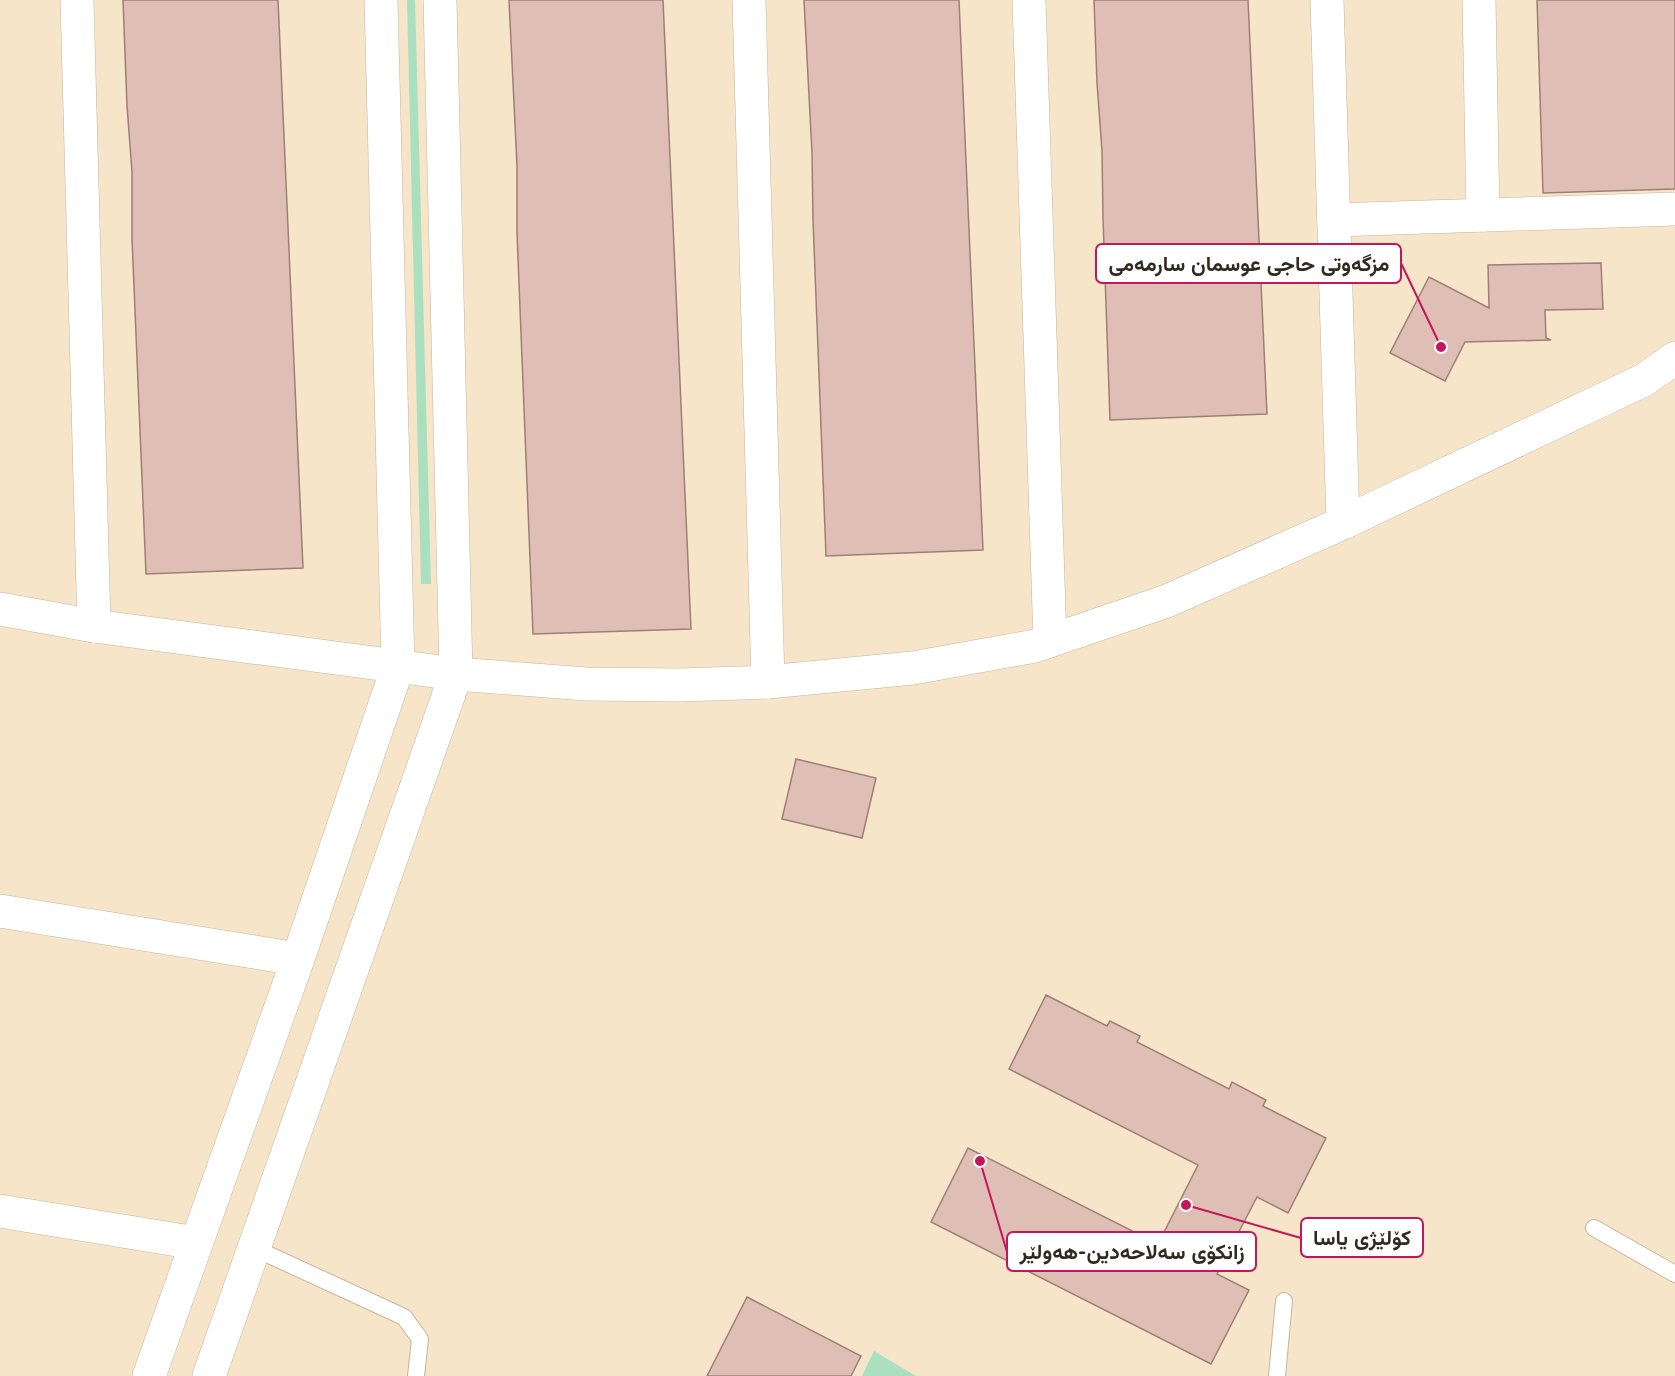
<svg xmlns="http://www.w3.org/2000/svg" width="1675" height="1376" viewBox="0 0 1675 1376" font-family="Quicksand,Vazirmatn,sans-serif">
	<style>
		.green { fill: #aadfbf }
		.building { fill: #dfbeb5; stroke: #9e7f76; stroke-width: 1.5 }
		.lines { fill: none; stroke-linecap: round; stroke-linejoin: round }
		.service-casing { stroke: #c7b59c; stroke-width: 18 }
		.minor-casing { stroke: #c7b59c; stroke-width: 34 }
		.tertiary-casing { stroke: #c7b59c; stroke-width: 34 }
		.service { stroke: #fff; stroke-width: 16 }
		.minor { stroke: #fff; stroke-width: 33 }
		.tertiary { stroke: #fff; stroke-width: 33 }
		.leader { fill: none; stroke: #c2185b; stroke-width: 2 }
		.callout-dot { fill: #c2185b; stroke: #fff; stroke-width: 2 }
		.callout { fill: #fff; stroke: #c2185b; stroke-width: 2 }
		.callout-label { font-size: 21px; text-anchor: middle; font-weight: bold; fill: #312a20 }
	</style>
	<rect width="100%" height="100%" fill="#f7e5ca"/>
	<g class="green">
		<path d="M 407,0 L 415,0 L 431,584 L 421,584 Z"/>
		<path d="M 874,1351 L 916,1376 L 917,1376 L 862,1376 Z"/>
	</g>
	<g class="building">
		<path d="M 123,0 L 278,0 L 303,568 L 146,574 L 132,239 L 132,172 L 127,106 Z"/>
		<path d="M 509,0 L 663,0 L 691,629 L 533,634 L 517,233 L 517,166 Z"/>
		<path d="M 804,0 L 959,0 L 983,550 L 826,556 L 813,220 L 812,153 Z"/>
		<path d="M 1094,0 L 1248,0 L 1267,414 L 1110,420 L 1103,218 L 1102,151 L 1097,83 Z"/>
		<path d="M 1537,0 L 1675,0 L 1675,189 L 1543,193 Z"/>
		<path d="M 1601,263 L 1603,309 L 1545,310 L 1546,338 L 1551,340 L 1465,342 L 1445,381 L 1390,353 L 1429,277 L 1489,308 L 1488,265 Z"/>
		<path d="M 796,759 L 876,778 L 862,838 L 782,819 Z"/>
		<path d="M 1046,995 L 1107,1026 L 1110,1021 L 1140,1036 L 1137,1042 L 1229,1089 L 1232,1082 L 1266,1100 L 1263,1106 L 1326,1138 L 1288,1213 L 1257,1197 L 1217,1274 L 1249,1290 L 1211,1364 L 931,1222 L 968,1148 L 1158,1244 L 1198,1165 L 1009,1069 Z"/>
		<path d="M 747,1297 L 861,1356 L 851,1376 L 707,1376 Z"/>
	</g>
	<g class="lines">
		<defs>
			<g id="service">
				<path d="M 1594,1228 L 1675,1274"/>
				<path d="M 254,1248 L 404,1317 L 420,1339 L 416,1376"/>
				<path d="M 1277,1376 L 1284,1301"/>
			</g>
			<g id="minor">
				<path d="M 77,0 L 94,626"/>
				<path d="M 749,0 L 768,682"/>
				<path d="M 1029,0 L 1050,641"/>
				<path d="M 1327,0 L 1343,523"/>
				<path d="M 1479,0 L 1483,215"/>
				<path d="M 1334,220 L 1675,209"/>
				<path d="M 0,609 L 94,626 L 456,674 L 586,684 L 679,685 L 768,682 L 913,668 L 1035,646 L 1167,601 L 1343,523 L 1644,380 L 1675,358"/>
				<path d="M 0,911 L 298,959"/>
				<path d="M 0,1211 L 196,1243"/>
			</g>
			<g id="tertiary">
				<path d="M 149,1376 L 298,959 L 398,666 L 381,0"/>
				<path d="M 209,1376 L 456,674 L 440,0"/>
			</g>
		</defs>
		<use href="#service" class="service-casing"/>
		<use href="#minor" class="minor-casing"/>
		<use href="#tertiary" class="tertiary-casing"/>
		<use href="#service" class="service"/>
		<use href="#minor" class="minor"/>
		<use href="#tertiary" class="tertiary"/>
	</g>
	<path class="leader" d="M1441 347L1401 263M1186 1205L1301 1238M980 1161L1007 1252"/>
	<g class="callout-dot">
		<circle cx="1441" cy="347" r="6"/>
		<circle cx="1186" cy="1205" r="6"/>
		<circle cx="980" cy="1161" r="6"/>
	</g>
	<g class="callout">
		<rect x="1096" y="244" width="305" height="39" rx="6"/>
		<rect x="1301" y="1218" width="122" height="39" rx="6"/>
		<rect x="1007" y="1232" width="249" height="39" rx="6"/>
	</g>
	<g class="callout-label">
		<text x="1249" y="271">مزگەوتی حاجی عوسمان سارمەمی</text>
		<text x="1362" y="1245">کۆلێژی یاسا</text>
		<text x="1132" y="1259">زانکۆی سەلاحەدین-هەولێر</text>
	</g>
</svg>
